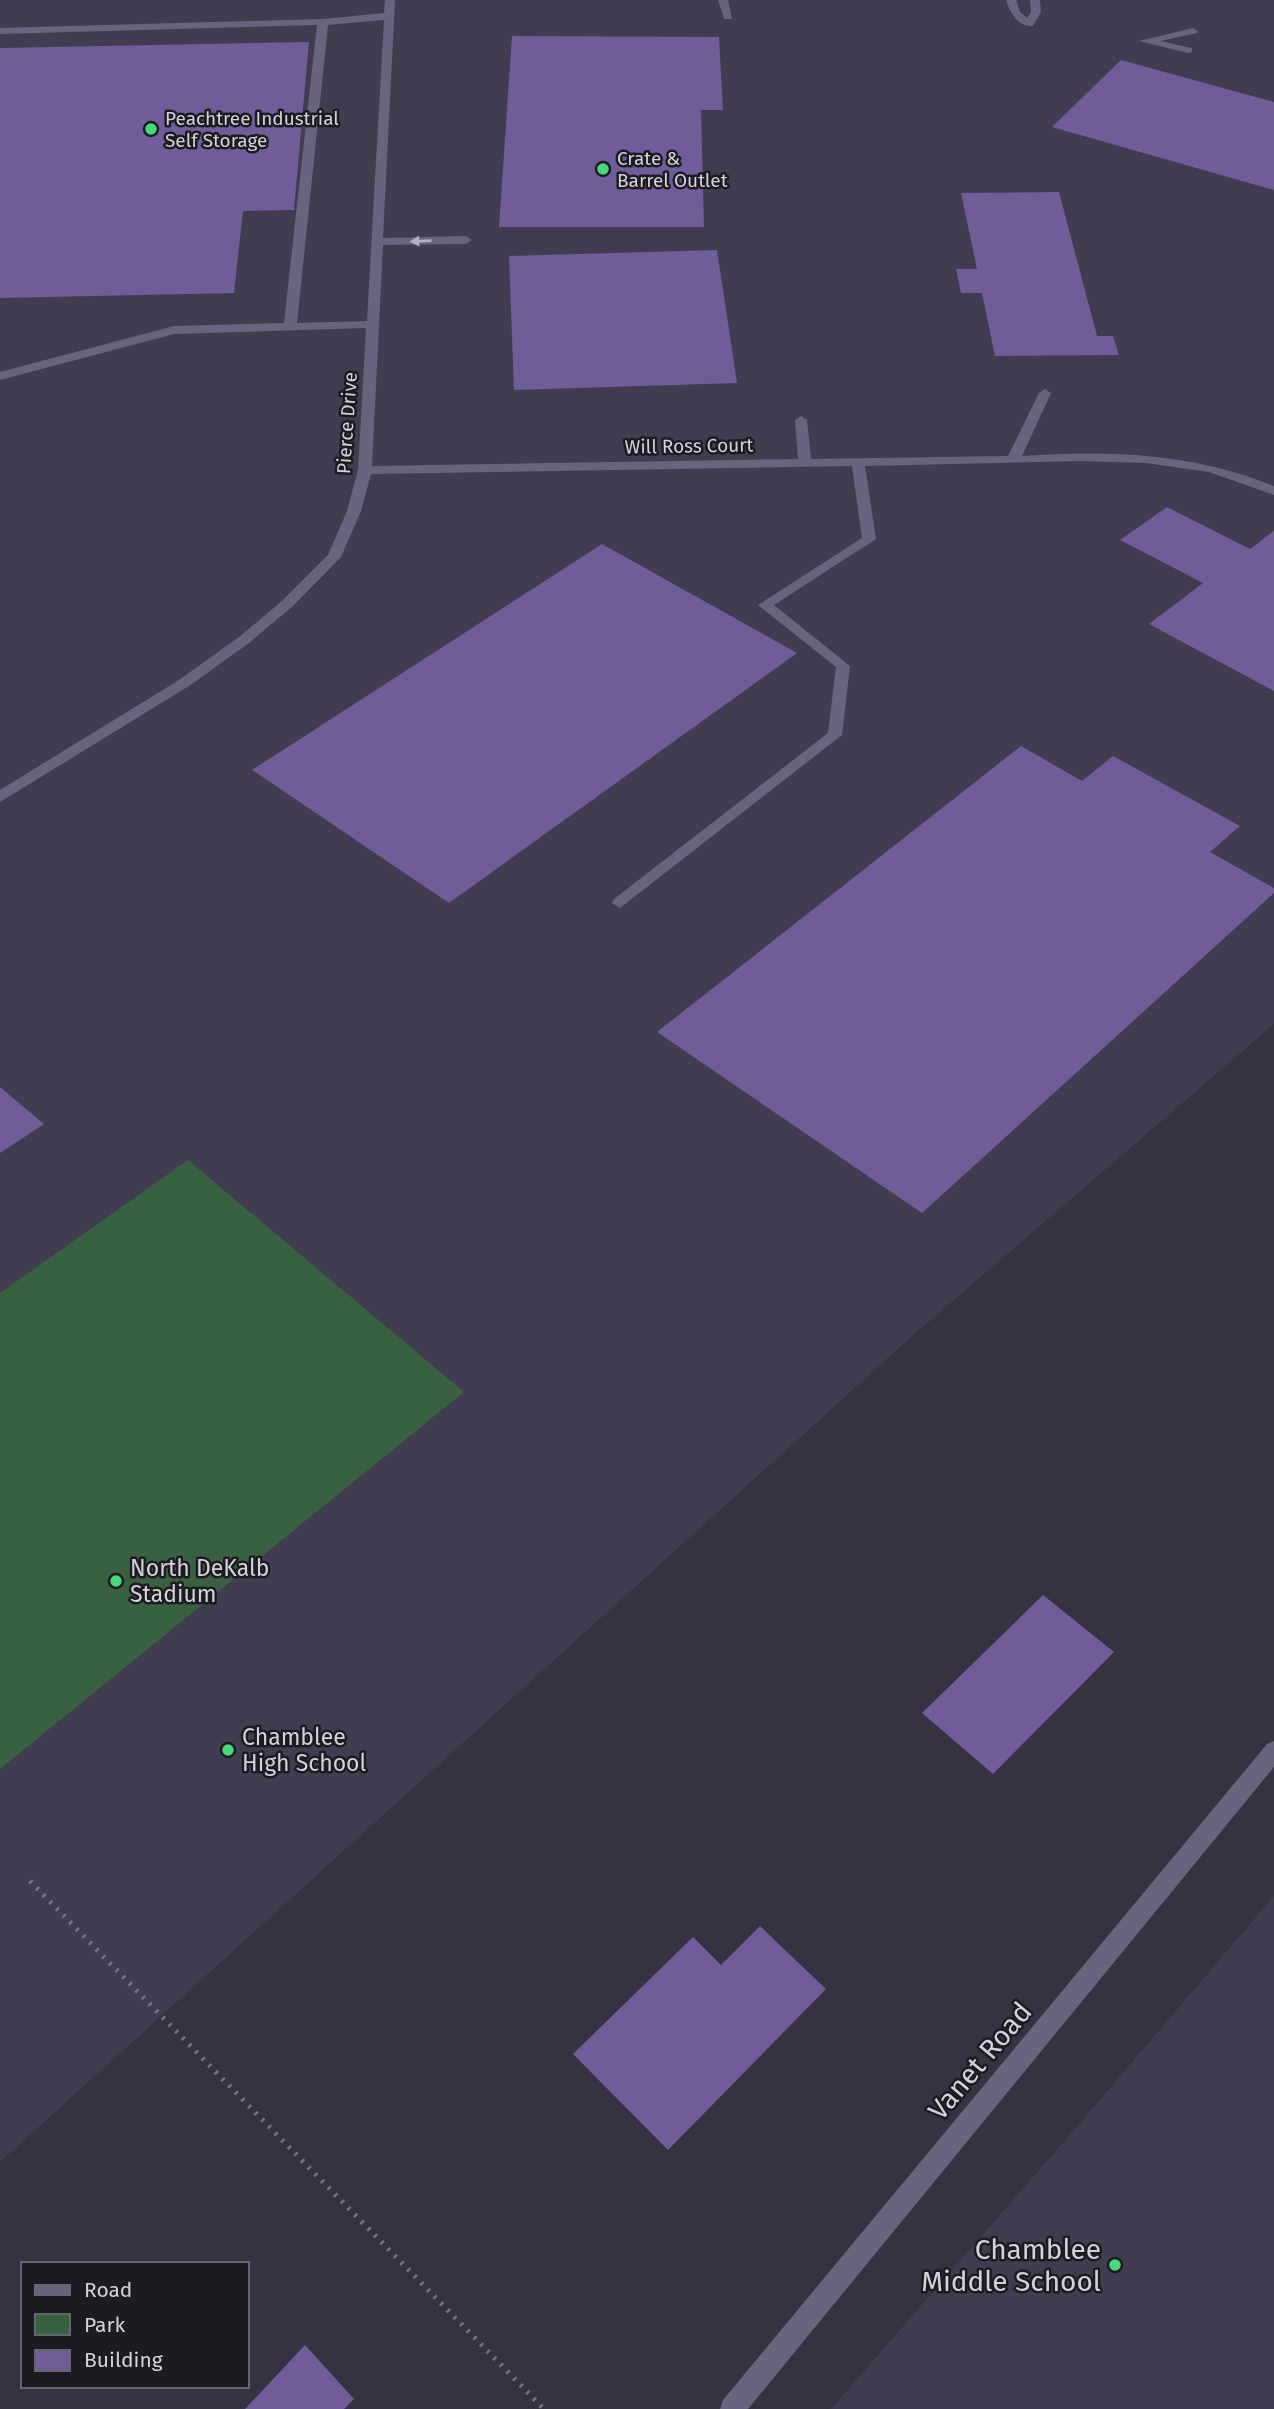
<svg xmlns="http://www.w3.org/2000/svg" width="1274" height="2409" viewBox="0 0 1274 2409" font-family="'Fira Sans',sans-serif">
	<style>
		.built { fill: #423c50 }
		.green { fill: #386142 }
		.building { fill: #6f5c99 }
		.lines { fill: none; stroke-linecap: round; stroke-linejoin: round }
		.path { stroke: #76727f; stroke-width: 5; stroke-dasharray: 2.5 7; stroke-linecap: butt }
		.minor { fill: #6a637e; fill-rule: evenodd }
		.oneway { fill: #b4b0be }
		.poi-dot { fill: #48d779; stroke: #1d1b22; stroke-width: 2.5 }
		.labels { text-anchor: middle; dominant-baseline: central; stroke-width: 5; stroke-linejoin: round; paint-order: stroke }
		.far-poi-label { font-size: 19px; fill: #d3d1da; stroke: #1d1b22; text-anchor: start }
		.far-street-label { font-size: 19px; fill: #d3d1da; stroke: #1d1b22 }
		.poi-label { font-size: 23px; fill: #d3d1da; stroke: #1d1b22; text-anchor: start }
		.near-street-label { font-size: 28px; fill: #d3d1da; stroke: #1d1b22 }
		.near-poi-label { font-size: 28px; fill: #d3d1da; stroke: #1d1b22; text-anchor: end }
	</style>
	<rect width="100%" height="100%" fill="#363241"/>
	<g class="built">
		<path d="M 0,0 L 1274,0 L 1274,1024 L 911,1337 L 0,2162 Z"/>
		<path d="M 1274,1896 L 1274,2409 L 831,2409 L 1081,2122 Z"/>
	</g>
	<path class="green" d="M 188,1160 L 464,1392 L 0,1769 L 0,1293 Z"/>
	<g class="building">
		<path d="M 512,36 L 719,37 L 723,110 L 701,110 L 704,227 L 499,227 Z"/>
		<path d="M 309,42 L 294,210 L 243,211 L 234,293 L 0,298 L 0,48 Z"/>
		<path d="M 1121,60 L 1274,102 L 1274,190 L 1052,127 Z"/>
		<path d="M 1059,192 L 1097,336 L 1113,336 L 1119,355 L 995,356 L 982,293 L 961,293 L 956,269 L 977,269 L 961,193 Z"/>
		<path d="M 717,250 L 737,383 L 514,390 L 509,256 Z"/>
		<path d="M 1167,507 L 1250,549 L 1274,531 L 1274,691 L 1149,624 L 1203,583 L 1120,540 Z"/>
		<path d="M 602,544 L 797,653 L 449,903 L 252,770 Z"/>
		<path d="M 1021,746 L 1082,781 L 1113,756 L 1240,826 L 1210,852 L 1274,888 L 1274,893 L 922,1213 L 657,1032 Z"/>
		<path d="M 0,1087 L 44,1124 L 0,1153 Z"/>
		<path d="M 1043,1595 L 1114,1652 L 993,1774 L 922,1713 Z"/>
		<path d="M 760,1926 L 826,1989 L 668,2150 L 573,2054 L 693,1937 L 721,1965 Z"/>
		<path d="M 305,2345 L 354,2399 L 344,2409 L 245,2409 Z"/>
	</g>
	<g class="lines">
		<path class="path" d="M 30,1881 L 544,2409"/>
		<g class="minor">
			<path d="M 385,0 L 395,0 L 383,238 L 466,236 L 472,240 L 466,244 L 383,245 L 372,466 L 798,459 L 795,420 L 801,416 L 807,420 L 811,459 L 1008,456 L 1039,393 L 1045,389 L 1051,393 L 1022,456 C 1109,450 1193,453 1274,486 L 1274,495 L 1209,472 L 1146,463 L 1079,461 L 865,466 L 876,539 L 774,605 L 850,666 L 842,735 L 620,908 L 612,903 L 614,899 L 828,733 L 836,667 L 758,605 L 862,538 L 852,466 L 371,474 L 361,511 L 341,557 L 293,606 L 249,643 L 189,686 L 0,802 L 0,790 L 179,680 L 239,637 L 283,600 L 328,555 L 347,511 L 358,470 L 366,328 L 174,334 L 0,380 L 0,372 L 174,326 L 284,323 L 317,25 L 0,34 L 0,28 L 323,19 L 384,13 ZM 384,20 L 367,321 L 297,323 L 328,25 Z"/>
			<path d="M 718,0 L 728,0 L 732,19 L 724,19 Z"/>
			<path d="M 1006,0 L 1016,0 L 1020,12 L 1027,18 L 1031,12 L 1030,0 L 1040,0 L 1041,12 L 1033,26 C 1018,27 1010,13 1006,0 Z"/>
			<path d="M 1193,28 L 1198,31 L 1197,33 L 1160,41 L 1192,48 L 1192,52 L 1188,53 L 1139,41 Z"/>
			<path d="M 1274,1741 L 1274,1767 L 748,2409 L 720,2409 L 723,2400 L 1267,1744 Z"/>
		</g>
	</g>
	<defs><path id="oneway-solid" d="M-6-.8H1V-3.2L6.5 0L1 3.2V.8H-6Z" transform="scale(1.75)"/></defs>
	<use class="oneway" href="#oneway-solid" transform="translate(421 241) rotate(178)"/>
	<g class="poi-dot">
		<circle cx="151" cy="129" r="7"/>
		<circle cx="603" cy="169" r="7"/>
		<circle cx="116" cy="1581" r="7"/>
		<circle cx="228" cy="1750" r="7"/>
		<circle cx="1115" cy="2265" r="7"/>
	</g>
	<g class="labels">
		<g class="far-poi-label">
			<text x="165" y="118">Peachtree Industrial<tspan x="165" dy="22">Self Storage</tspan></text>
			<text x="617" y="158">Crate &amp;<tspan x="617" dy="22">Barrel Outlet</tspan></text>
		</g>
		<g class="far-street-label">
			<text transform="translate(347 423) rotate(-86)">Pierce Drive</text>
			<text transform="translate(689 446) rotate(-1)">Will Ross Court</text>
		</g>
		<g class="poi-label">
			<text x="130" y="1568">North DeKalb<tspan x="130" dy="26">Stadium</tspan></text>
			<text x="242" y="1737">Chamblee<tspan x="242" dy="26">High School</tspan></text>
		</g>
		<g class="near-street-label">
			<text transform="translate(980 2061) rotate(-50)">Vanet Road</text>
		</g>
		<g class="near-poi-label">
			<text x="1101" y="2249">Chamblee<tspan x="1101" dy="32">Middle School</tspan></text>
		</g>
	</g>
	<rect x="21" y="2262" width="228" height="126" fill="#1d1b22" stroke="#66646c" stroke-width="2"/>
	<rect x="35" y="2285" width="35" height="10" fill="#6a637e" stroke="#66646c" stroke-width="2"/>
	<text x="84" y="2297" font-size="21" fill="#d3d1da">Road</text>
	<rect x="35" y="2314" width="35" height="21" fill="#386142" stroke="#66646c" stroke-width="2"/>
	<text x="84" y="2332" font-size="21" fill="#d3d1da">Park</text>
	<rect x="35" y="2350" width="35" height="21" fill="#6f5c99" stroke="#66646c" stroke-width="2"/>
	<text x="84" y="2367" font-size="21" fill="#d3d1da">Building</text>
</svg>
